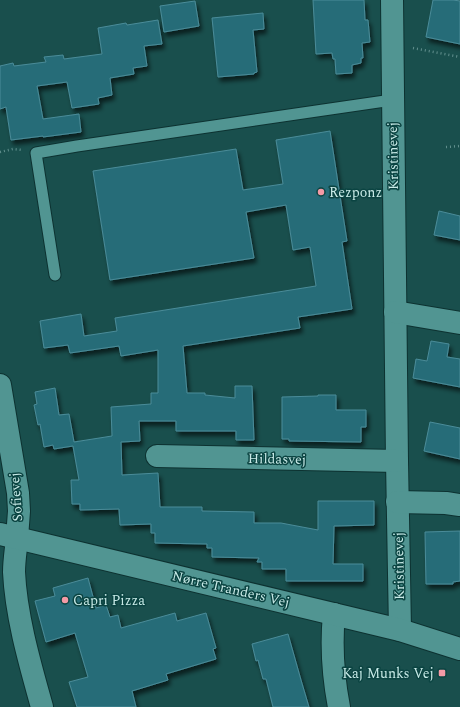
<svg xmlns="http://www.w3.org/2000/svg" width="460" height="707" viewBox="0 0 460 707" font-family="Spectral,serif">
	<style>
		.building { fill: #286c78; stroke: #4a8c99; filter: url(#shadow) }
		.lines { fill: none; stroke-linecap: round; stroke-linejoin: round }
		.service-casing { stroke: #0d3231; stroke-width: 13 }
		.minor-casing { stroke: #0d3231; stroke-width: 24 }
		.tertiary-casing { stroke: #0d3231; stroke-width: 24 }
		.path { stroke: #62908e; stroke-width: 2.5; stroke-dasharray: 1 3; stroke-linecap: butt }
		.service { stroke: #519592; stroke-width: 11 }
		.minor { stroke: #519592; stroke-width: 22 }
		.tertiary { stroke: #519592; stroke-width: 22 }
		.poi-dot { fill: #f49aa6; stroke: #0b4442; stroke-width: 1.5 }
		.labels { text-anchor: middle; dominant-baseline: central; stroke-width: 3; stroke-linejoin: round; paint-order: stroke }
		.street-label { font-size: 14px; fill: #c8eae7; stroke: #0b4442 }
		.poi-label { font-size: 14px; fill: #c8eae7; stroke: #0b4442; text-anchor: start }
	</style>
	<defs>
		<filter id="shadow"><feDropShadow dx="2.5" dy="4.5" stdDeviation="2" flood-color="#0009"/></filter>
	</defs>
	<rect width="100%" height="100%" fill="#194f4d"/>
	<g class="building">
		<path d="M 313,0 L 364,0 L 365,20 L 368,20 L 370,42 L 362,43 L 363,58 L 361,58 L 361,63 L 352,65 L 352,73 L 336,74 L 335,59 L 333,59 L 332,53 L 316,54 Z"/>
		<path d="M 433,0 L 453,0 L 460,1 L 460,44 L 426,37 Z"/>
		<path d="M 195,1 L 199,26 L 164,32 L 160,6 Z"/>
		<path d="M 263,13 L 264,29 L 253,30 L 257,72 L 254,73 L 254,74 L 218,77 L 212,18 Z"/>
		<path d="M 158,20 L 162,44 L 144,46 L 147,66 L 133,68 L 134,74 L 110,78 L 112,95 L 98,98 L 99,104 L 72,108 L 67,82 L 37,86 L 43,119 L 79,114 L 81,132 L 43,137 L 43,136 L 11,140 L 6,107 L 0,109 L 0,66 L 13,63 L 14,66 L 46,62 L 44,57 L 63,55 L 64,59 L 102,54 L 98,28 L 126,23 L 127,25 Z"/>
		<path d="M 330,131 L 347,241 L 342,242 L 352,309 L 298,317 L 300,328 L 183,346 L 187,393 L 205,393 L 205,395 L 235,398 L 235,386 L 252,386 L 254,440 L 236,440 L 236,431 L 176,431 L 176,421 L 139,421 L 140,441 L 121,442 L 122,475 L 158,473 L 160,507 L 202,507 L 202,511 L 254,512 L 254,523 L 281,523 L 318,530 L 318,501 L 374,501 L 374,525 L 334,526 L 333,564 L 363,564 L 363,581 L 286,581 L 286,569 L 262,569 L 262,562 L 257,562 L 259,558 L 212,557 L 212,548 L 207,548 L 207,544 L 155,543 L 155,533 L 151,533 L 151,524 L 120,525 L 119,509 L 80,510 L 80,504 L 72,504 L 71,480 L 79,480 L 73,446 L 54,449 L 53,445 L 44,447 L 40,424 L 38,425 L 34,405 L 37,404 L 35,392 L 55,388 L 59,415 L 69,414 L 74,442 L 112,436 L 111,407 L 151,404 L 151,393 L 158,393 L 158,350 L 121,356 L 119,346 L 70,353 L 68,345 L 44,348 L 40,321 L 81,314 L 84,336 L 117,331 L 115,318 L 316,286 L 310,247 L 293,250 L 286,205 L 246,212 L 254,258 L 110,280 L 93,171 L 236,149 L 243,190 L 283,184 L 276,140 Z"/>
		<path d="M 439,211 L 460,216 L 460,240 L 434,235 Z"/>
		<path d="M 431,341 L 449,344 L 447,357 L 460,359 L 460,387 L 413,378 L 416,359 L 427,361 Z"/>
		<path d="M 318,395 L 336,395 L 336,410 L 366,410 L 366,427 L 361,427 L 361,442 L 289,441 L 289,439 L 282,439 L 282,397 L 318,396 Z"/>
		<path d="M 430,422 L 460,428 L 460,459 L 424,451 Z"/>
		<path d="M 460,531 L 460,581 L 453,582 L 453,584 L 426,584 L 425,532 Z"/>
		<path d="M 88,578 L 96,608 L 106,605 L 110,617 L 118,615 L 121,628 L 175,613 L 177,621 L 206,613 L 216,648 L 213,649 L 216,659 L 166,674 L 168,680 L 132,691 L 136,707 L 77,707 L 69,682 L 88,677 L 75,633 L 46,642 L 35,601 L 55,596 L 53,588 Z"/>
		<path d="M 288,634 L 301,680 L 309,707 L 273,707 L 266,679 L 263,679 L 258,660 L 256,661 L 252,644 Z"/>
	</g>
	<g class="lines">
		<defs>
			<path id="service" d="M 55,275 L 36,153 L 77,146 L 392,100"/>
			<g id="minor">
				<path d="M 392,0 L 397,461 L 400,630"/>
				<path d="M 395,312 L 460,323"/>
				<path d="M 157,456 L 397,461"/>
				<path d="M 397,502 L 446,503 L 460,505"/>
				<path d="M 17,538 C 16,549 14,561 14,572 C 16,616 30,664 42,707"/>
				<path d="M 334,614 C 331,645 333,676 339,707"/>
			</g>
			<g id="tertiary">
				<path d="M 0,385 L 18,493 L 19,511 L 17,538"/>
				<path d="M 0,534 L 400,630 L 460,649"/>
			</g>
		</defs>
		<use href="#service" class="service-casing"/>
		<use href="#minor" class="minor-casing"/>
		<use href="#tertiary" class="tertiary-casing"/>
		<g class="path">
			<path d="M 413,48 L 460,57"/>
			<path d="M 446,147 L 460,146"/>
			<path d="M 0,152 L 13,149 L 22,150"/>
		</g>
		<use href="#service" class="service"/>
		<use href="#minor" class="minor"/>
		<use href="#tertiary" class="tertiary"/>
	</g>
	<g class="poi-dot">
		<circle cx="321" cy="192" r="4"/>
		<circle cx="65" cy="600" r="4"/>
		<rect x="438" y="669" width="8" height="8" rx="2"/>
	</g>
	<g class="labels">
		<g class="street-label">
			<text transform="translate(393 156) rotate(-91)">Kristinevej</text>
			<text transform="translate(277 459) rotate(1)">Hildasvej</text>
			<text transform="translate(16 497) rotate(-94)">Sofievej</text>
			<text transform="translate(399 566) rotate(-91)">Kristinevej</text>
			<text transform="translate(231 589) rotate(13)">Nørre Tranders Vej</text>
		</g>
		<g class="poi-label">
			<text x="329" y="192">Rezponz</text>
			<text x="73" y="600">Capri Pizza</text>
			<text x="434" y="673" text-anchor="end">Kaj Munks Vej</text>
		</g>
	</g>
</svg>
